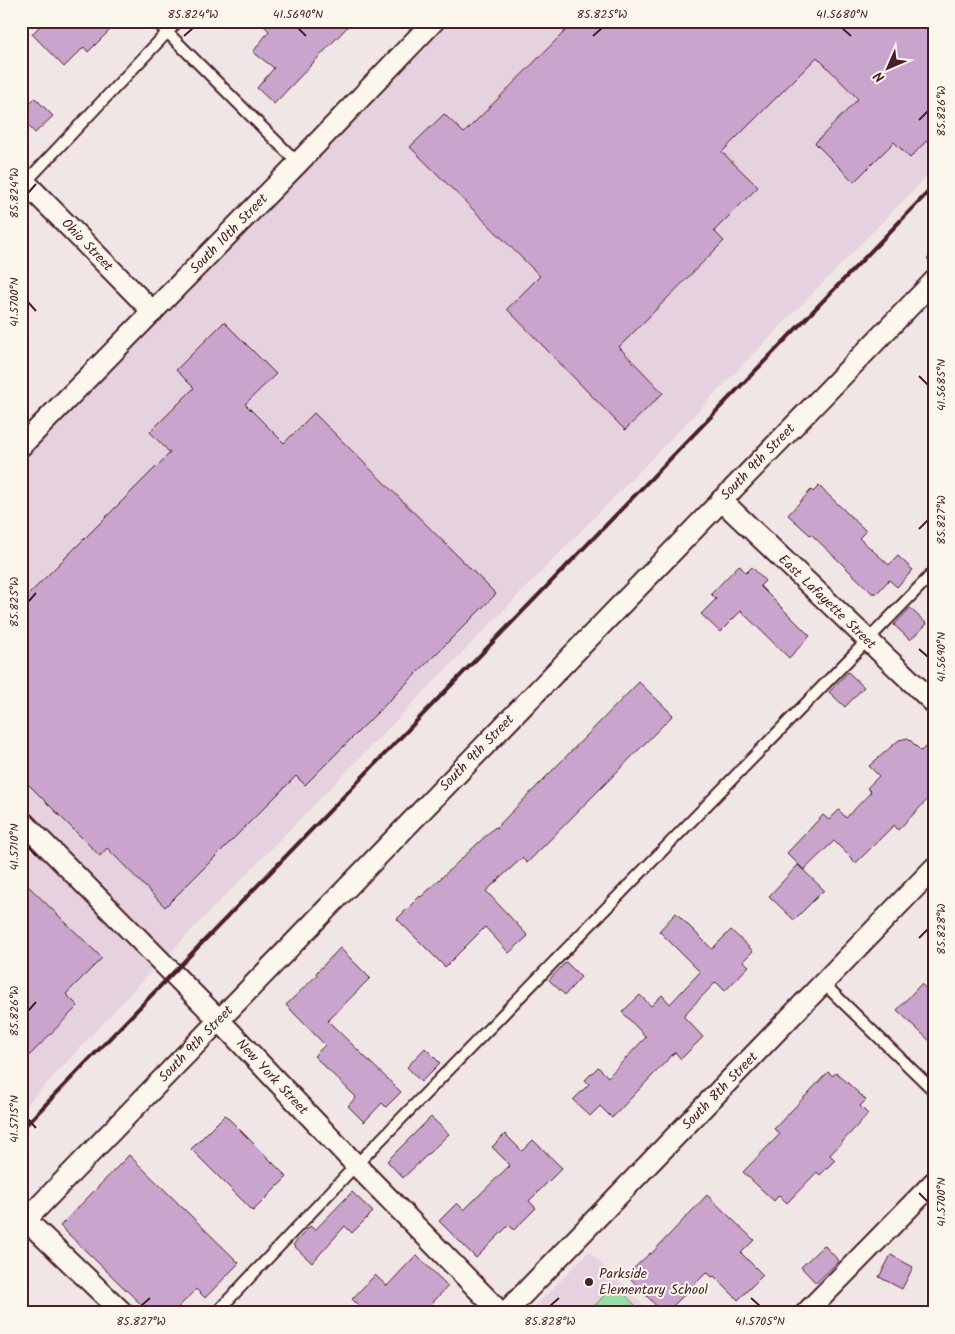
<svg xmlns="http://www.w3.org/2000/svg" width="955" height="1334" viewBox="0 0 955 1334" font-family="Kalam,sans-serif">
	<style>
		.built { fill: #e5d2de }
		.green { fill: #9bdca6; stroke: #727e68 }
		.building { fill: #c9a4cc; stroke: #4a1f2b }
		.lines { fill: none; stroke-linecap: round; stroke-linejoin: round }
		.service-casing { stroke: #4a1f2b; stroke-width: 14 }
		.minor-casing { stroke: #4a1f2b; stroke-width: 24 }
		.path { stroke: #4a1f2b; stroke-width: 3; stroke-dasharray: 4 4; stroke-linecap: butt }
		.service { stroke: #fbf7ec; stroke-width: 10 }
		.minor { stroke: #fbf7ec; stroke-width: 20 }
		.rail { stroke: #4a1f2b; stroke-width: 4 }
		.ticks { fill: none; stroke: #4a1f2b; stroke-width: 2 }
		.poi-dot { fill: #4a1f2b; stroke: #fbf7ec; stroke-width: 2 }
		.labels { text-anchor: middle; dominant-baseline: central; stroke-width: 4; stroke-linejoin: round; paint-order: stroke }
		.street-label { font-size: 14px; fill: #4a1f2b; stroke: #fbf7ec }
		.poi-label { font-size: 14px; fill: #4a1f2b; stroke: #fbf7ec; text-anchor: start }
		.neatline { fill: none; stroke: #4a1f2b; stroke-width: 2 }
		.ticks-label { font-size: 12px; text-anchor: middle; fill: #4a1f2b }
	</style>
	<rect width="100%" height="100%" fill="#f1e6e6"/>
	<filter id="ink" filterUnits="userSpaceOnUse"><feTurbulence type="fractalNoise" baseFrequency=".02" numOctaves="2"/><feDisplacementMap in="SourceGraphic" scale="10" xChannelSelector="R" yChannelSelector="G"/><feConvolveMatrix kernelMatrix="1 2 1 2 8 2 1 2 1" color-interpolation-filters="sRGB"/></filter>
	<g filter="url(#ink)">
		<g class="built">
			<path d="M 434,21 L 934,21 L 934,169 L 149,974 L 21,1111 L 21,446 Z"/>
			<path d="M 589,1251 L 651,1313 L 529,1313 Z"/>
		</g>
		<path class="green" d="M 615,1285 L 643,1313 L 587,1313 Z"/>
		<g class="building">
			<path d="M 45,21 L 119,21 L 88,52 L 84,47 L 64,67 L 32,34 Z"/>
			<path d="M 259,21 L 353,21 L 274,104 L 257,88 L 274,68 L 253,52 L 269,31 Z"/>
			<path d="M 575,21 L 934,21 L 934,133 L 910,158 L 894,142 L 854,182 L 815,143 L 858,99 L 817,57 L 722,152 L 758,187 L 714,231 L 724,241 L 619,347 L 663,393 L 625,430 L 507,309 L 540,276 L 410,147 L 444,114 L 464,133 Z"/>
			<path d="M 35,98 L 53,116 L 35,133 L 21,118 L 21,111 Z"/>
			<path d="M 224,322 L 276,374 L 245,404 L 284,443 L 314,413 L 496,594 L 305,785 L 296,776 L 165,907 L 107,848 L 100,856 L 21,777 L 21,602 L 170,453 L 150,432 L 194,388 L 176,370 Z"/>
			<path d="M 819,486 L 866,531 L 859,538 L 889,565 L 898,556 L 913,570 L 897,587 L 889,580 L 876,594 L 874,592 L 873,594 L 811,534 L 810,535 L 788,515 L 811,490 L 813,492 Z"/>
			<path d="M 739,565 L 746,573 L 752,567 L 765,581 L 760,586 L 810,636 L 789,658 L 741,611 L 720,632 L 701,614 L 716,599 L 711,594 Z"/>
			<path d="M 910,608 L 927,624 L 910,640 L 894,625 Z"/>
			<path d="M 848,672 L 864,687 L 845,707 L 829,692 Z"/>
			<path d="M 639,682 L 673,715 L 527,863 L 522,858 L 486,891 L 528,936 L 509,953 L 485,927 L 445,967 L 397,919 L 420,896 L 421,897 L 495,827 L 496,828 Z"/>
			<path d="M 908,738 L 921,751 L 925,747 L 934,756 L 934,793 L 898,830 L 894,825 L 856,863 L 834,841 L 804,870 L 787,853 L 823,815 L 829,820 L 839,810 L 846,818 L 871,792 L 867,788 L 879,776 L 869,766 L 899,740 Z"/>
			<path d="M 798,865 L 824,890 L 794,920 L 769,896 Z"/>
			<path d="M 21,879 L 102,958 L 66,994 L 78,1006 L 21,1064 Z"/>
			<path d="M 676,913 L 712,949 L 731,930 L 753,951 L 743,961 L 749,966 L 725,991 L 716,982 L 683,1016 L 703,1037 L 681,1059 L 675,1052 L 612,1118 L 600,1106 L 590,1116 L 573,1100 L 589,1084 L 585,1080 L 598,1067 L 608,1077 L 646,1037 L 622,1012 L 640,995 L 651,1006 L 662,995 L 670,1004 L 700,972 L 659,931 Z"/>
			<path d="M 340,948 L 370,978 L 328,1021 L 401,1092 L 386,1107 L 382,1103 L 364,1122 L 348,1106 L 356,1097 L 314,1056 L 325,1045 L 286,1005 L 317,975 L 316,973 Z"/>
			<path d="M 566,962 L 581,977 L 565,995 L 549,980 Z"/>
			<path d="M 921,984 L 934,996 L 934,1045 L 897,1010 Z"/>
			<path d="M 425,1048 L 440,1063 L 421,1082 L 407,1067 Z"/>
			<path d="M 828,1072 L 833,1076 L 836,1072 L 866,1100 L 860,1106 L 868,1114 L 830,1155 L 835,1160 L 820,1175 L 817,1172 L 787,1203 L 779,1195 L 774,1201 L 743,1172 L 780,1134 L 774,1129 Z"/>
			<path d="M 225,1115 L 287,1177 L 253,1211 L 191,1149 Z"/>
			<path d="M 431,1117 L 449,1134 L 403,1178 L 387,1161 Z"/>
			<path d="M 505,1134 L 522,1151 L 533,1140 L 562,1168 L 529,1201 L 536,1208 L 514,1230 L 509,1225 L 476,1258 L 439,1221 L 457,1203 L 464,1210 L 510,1165 L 492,1147 Z"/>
			<path d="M 129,1155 L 239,1263 L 205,1298 L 196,1289 L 173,1313 L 150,1313 L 60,1226 Z"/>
			<path d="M 352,1192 L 373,1212 L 352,1233 L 345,1226 L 312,1263 L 293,1245 L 310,1226 L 315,1230 Z"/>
			<path d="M 707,1195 L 754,1240 L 741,1253 L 763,1275 L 738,1300 L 714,1276 L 712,1277 L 707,1272 L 666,1313 L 663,1313 L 627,1275 L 650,1253 L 651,1254 Z"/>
			<path d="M 824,1245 L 839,1261 L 816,1283 L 801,1267 Z"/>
			<path d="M 416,1255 L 448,1286 L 423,1313 L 366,1313 L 352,1299 L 375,1275 L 387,1286 Z"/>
			<path d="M 891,1255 L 913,1267 L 902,1289 L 879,1277 Z"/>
		</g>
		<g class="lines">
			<defs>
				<g id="service">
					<path d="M 156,21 L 298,163"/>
					<path d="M 24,184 L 178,21"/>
					<path d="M 823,983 L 934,1091"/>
					<path d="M 216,1313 L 356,1165 L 934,572"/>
				</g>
				<g id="minor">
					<path d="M 21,178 L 153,312"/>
					<path d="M 21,446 L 298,163 L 434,21"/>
					<path d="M 721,500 L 934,703"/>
					<path d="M 21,820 L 219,1020 L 356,1165 L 501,1313"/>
					<path d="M 26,1220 L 123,1313"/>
					<path d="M 21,1225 L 934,281"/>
					<path d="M 505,1313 L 934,868"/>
					<path d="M 806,1313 L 934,1182"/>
				</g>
			</defs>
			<use href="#service" class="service-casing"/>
			<use href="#minor" class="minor-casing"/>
			<path class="path" d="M 928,260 L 934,254"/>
			<use href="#service" class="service"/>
			<use href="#minor" class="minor"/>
			<path class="rail" d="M 21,1130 L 934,186"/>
		</g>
	</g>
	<path class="ticks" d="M 298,28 L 306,36M 842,28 L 851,36M 184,36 L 193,28M 593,36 L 602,28M 919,120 L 928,111M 28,193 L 36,184M 28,302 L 36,311M 919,376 L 928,385M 919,529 L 928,520M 28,602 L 36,593M 919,649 L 928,657M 28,847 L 36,856M 919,938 L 928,929M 28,1011 L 36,1002M 28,1119 L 36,1128M 919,1193 L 928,1202M 751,1298 L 760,1306M 141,1306 L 150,1298M 550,1306 L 559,1298"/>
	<circle class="poi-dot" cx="589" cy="1282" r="5"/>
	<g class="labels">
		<g class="street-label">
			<text transform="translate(229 234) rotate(-46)">South 10th Street</text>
			<text transform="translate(87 245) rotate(46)">Ohio Street</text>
			<text transform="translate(758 462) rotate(-46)">South 9th Street</text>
			<text transform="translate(827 602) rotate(44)">East Lafayette Street</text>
			<text transform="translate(477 753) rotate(-46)">South 9th Street</text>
			<text transform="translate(196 1044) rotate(-46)">South 9th Street</text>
			<text transform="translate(272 1077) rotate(47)">New York Street</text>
			<text transform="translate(720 1091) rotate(-46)">South 8th Street</text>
		</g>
		<g class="poi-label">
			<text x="599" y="1274">Parkside<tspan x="599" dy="16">Elementary School</tspan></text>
		</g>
	</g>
	<rect width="955" height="1334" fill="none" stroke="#fbf7ec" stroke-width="55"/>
	<g transform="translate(888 68) rotate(225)" stroke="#fbf7ec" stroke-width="4" paint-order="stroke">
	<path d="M0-4L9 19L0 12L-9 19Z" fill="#4a1f2b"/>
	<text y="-8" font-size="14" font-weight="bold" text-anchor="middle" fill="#4a1f2b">N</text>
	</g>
	<rect x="28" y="28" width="900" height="1278" class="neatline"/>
	<g class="ticks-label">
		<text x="193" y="18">85.824°W</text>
		<text x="298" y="18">41.5690°N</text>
		<text x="602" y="18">85.825°W</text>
		<text x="842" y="18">41.5680°N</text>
		<text transform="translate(941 111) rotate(-90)" y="4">85.826°W</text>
		<text transform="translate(14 193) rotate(-90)" y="4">85.824°W</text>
		<text transform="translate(14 302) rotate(-90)" y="4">41.5700°N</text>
		<text transform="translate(941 385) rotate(-90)" y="4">41.5685°N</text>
		<text transform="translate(941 520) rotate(-90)" y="4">85.827°W</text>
		<text transform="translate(14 602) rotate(-90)" y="4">85.825°W</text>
		<text transform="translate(941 657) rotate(-90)" y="4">41.5690°N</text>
		<text transform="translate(14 847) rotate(-90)" y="4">41.5710°N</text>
		<text transform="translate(941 929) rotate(-90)" y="4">85.828°W</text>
		<text transform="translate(14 1011) rotate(-90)" y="4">85.826°W</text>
		<text transform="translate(14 1119) rotate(-90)" y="4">41.5715°N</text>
		<text transform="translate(941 1202) rotate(-90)" y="4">41.5700°N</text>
		<text x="141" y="1325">85.827°W</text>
		<text x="550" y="1325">85.828°W</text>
		<text x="760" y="1325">41.5705°N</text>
	</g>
</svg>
